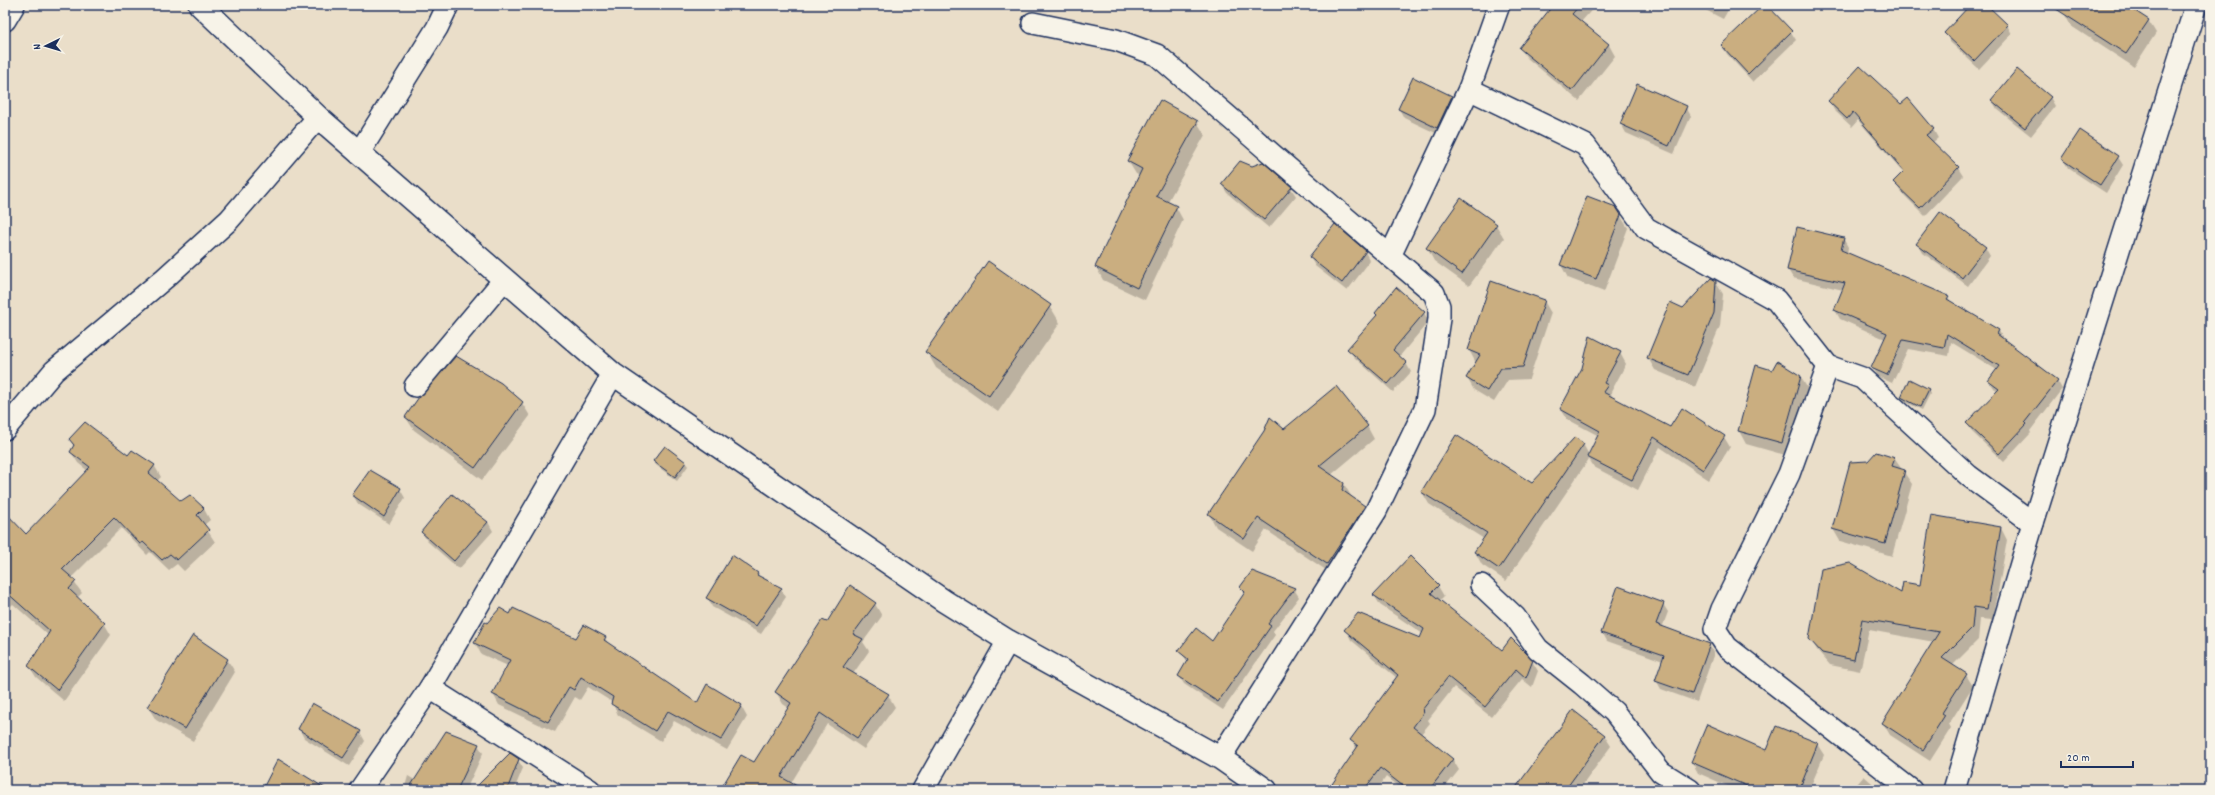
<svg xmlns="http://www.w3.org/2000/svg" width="2215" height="795" viewBox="0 0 2215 795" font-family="Dekko,sans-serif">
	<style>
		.shadow { fill: #0003 }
		.building { fill: #caae80; stroke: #1b2f5e }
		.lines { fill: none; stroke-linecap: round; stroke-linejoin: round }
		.minor-casing { stroke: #1b2f5e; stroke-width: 24 }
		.tertiary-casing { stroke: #1b2f5e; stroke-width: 25 }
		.minor { stroke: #f7f3e8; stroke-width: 21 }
		.tertiary { stroke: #f7f3e8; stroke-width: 22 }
	</style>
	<rect width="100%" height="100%" fill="#eadec9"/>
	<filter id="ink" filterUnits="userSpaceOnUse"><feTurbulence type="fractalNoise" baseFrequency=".025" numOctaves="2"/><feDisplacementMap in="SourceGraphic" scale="8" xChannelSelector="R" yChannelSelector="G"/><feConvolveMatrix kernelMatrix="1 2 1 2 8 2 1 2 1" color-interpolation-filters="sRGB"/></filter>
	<g filter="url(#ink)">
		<g class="shadow">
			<path d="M 1554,5 L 1596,5 L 1581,22 L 1609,45 L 1615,56 L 1579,101 L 1527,58 L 1520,48 Z"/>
			<path d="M 1696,5 L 1731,5 L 1723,19 Z"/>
			<path d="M 1765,5 L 1791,32 L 1796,40 L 1753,82 L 1727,54 L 1722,45 Z"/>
			<path d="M 1879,5 L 1886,5 L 1883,9 Z"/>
			<path d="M 1971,5 L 1985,5 L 2007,25 L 2012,34 L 1979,69 L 1950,42 L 1945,33 Z"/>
			<path d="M 2070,5 L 2124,5 L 2148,20 L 2156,33 L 2134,67 L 2071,26 L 2064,13 Z"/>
			<path d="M 1414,79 L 1452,97 L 1457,105 L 1442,136 L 1404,118 L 1399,109 Z"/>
			<path d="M 2050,97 L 2055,106 L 2031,136 L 1997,109 L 1992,100 Z"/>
			<path d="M 1829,101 L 1901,106 L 1933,129 L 1938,138 L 1932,143 L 1958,168 L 1963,176 L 1925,216 L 1900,191 L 1895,183 L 1904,173 L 1858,120 L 1852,127 L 1834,110 Z"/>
			<path d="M 1686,107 L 1691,116 L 1674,154 L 1626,133 L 1621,124 Z"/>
			<path d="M 1197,122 L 1205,135 L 1167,203 L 1176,207 L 1183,220 L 1145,300 L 1103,280 L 1096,267 L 1140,176 L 1136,174 L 1128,161 Z"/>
			<path d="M 2118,157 L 2123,165 L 2106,193 L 2068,168 L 2063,159 Z"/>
			<path d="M 1222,185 L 1291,188 L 1296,196 L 1269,228 L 1227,193 Z"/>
			<path d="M 1462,200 L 1496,225 L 1504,238 L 1469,286 L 1434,261 L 1427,248 Z"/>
			<path d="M 1620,215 L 1628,228 L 1604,292 L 1568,278 L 1561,265 Z"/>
			<path d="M 1843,238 L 1848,247 L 1847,254 L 1948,297 L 1951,302 L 1999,331 L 2004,340 L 2057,380 L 2062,389 L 2030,431 L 2031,433 L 2004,462 L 1972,432 L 1967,423 L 1997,392 L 1989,381 L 1997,370 L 1951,342 L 1949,356 L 1908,349 L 1892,383 L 1877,376 L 1872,368 L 1885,339 L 1840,319 L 1835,310 L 1843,290 L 1793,278 L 1788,270 Z"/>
			<path d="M 1918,244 L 1985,247 L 1990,256 L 1968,286 L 1923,253 Z"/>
			<path d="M 1365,252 L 1370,261 L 1347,291 L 1315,266 L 1310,257 Z"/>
			<path d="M 1715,281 L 1723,294 L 1720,326 L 1695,387 L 1655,370 L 1648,358 L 1683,309 Z"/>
			<path d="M 1492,283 L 1544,301 L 1551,313 L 1529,379 L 1508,380 L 1494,402 L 1474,390 L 1467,378 L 1476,363 L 1469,350 Z"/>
			<path d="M 1050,306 L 1060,323 L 998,412 L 936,368 L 927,352 Z"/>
			<path d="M 1424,313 L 1429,321 L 1399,357 L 1406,363 L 1411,372 L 1393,392 L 1354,357 L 1349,349 Z"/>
			<path d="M 1620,353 L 1626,364 L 1611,392 L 1612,398 L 1670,428 L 1724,437 L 1730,447 L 1709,480 L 1660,447 L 1638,490 L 1594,467 L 1589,459 L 1506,581 L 1482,565 L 1475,552 L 1484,539 L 1429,504 L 1422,492 L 1533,484 L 1583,444 L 1589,455 L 1599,436 L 1567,419 L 1561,409 Z"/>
			<path d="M 1772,371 L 1800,376 L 1808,389 L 1789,456 L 1746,444 L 1739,431 Z"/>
			<path d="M 1928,390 L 1930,394 L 1922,410 L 1904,401 L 1902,397 Z"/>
			<path d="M 522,403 L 530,416 L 482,480 L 414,430 L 406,418 Z"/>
			<path d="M 1367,426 L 1374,439 L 1331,475 L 1344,484 L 1351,496 L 1364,507 L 1372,519 L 1335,576 L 1266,530 L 1252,551 L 1216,527 L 1209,514 L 1284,430 Z"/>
			<path d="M 70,439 L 154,465 L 161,477 L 157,481 L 181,502 L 190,496 L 204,509 L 210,520 L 204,525 L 215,542 L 184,571 L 177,564 L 169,570 L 150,552 L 147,555 L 121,528 L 71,578 L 82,593 L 77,598 L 104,623 L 111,635 L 64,701 L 36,677 L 29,666 L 48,635 L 13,604 L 5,612 L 5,518 L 26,536 L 88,471 L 78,463 L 71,452 L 74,447 Z"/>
			<path d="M 1894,458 L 1912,484 L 1892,556 L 1840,541 L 1833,529 Z"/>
			<path d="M 654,461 L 685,462 L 688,466 L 677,481 L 656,465 Z"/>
			<path d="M 400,489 L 405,498 L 389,524 L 358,504 L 353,495 Z"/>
			<path d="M 452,496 L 488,522 L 493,531 L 459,569 L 427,541 L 422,532 Z"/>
			<path d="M 2001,528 L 2007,540 L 1993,620 L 1980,619 L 1978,640 L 1952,666 L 1966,675 L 1973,686 L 1949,724 L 1951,728 L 1930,761 L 1890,735 L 1883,723 L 1934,642 L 1869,630 L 1860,671 L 1830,665 L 1817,650 L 1810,638 L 1920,586 Z"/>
			<path d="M 1410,557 L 1438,586 L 1444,596 L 1439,601 L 1502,651 L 1532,661 L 1538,671 L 1532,687 L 1522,679 L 1491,717 L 1454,687 L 1428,720 L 1430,723 L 1421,734 L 1453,760 L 1459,770 L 1443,790 L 1402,790 L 1386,777 L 1377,790 L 1334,790 L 1357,750 L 1352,740 L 1397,678 L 1351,640 L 1346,630 L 1420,639 L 1423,634 L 1380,605 L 1374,595 Z"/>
			<path d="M 758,574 L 760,578 L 781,589 L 786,597 L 761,634 L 712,607 L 708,598 Z"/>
			<path d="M 1241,587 L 1294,589 L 1299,597 L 1273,631 L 1275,635 L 1223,710 L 1184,684 L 1179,676 L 1188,662 L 1180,651 L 1213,642 L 1245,595 Z"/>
			<path d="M 875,604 L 882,616 L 863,642 L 869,651 L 853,674 L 888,695 L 895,707 L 864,749 L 827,724 L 788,788 L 789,790 L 721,790 L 754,764 L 789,708 L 783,704 L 776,692 L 827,624 Z"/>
			<path d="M 1663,604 L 1668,612 L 1662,628 L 1709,645 L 1714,653 L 1697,702 L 1661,689 L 1656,680 L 1663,661 L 1607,641 L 1602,632 Z"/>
			<path d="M 510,616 L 576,639 L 605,638 L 609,645 L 697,704 L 741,706 L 747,717 L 727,750 L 674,721 L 661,741 L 618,715 L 612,702 L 588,687 L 580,700 L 575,697 L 555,732 L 499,705 L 493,694 L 508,666 L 481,654 L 475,643 L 488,624 Z"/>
			<path d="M 227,659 L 235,672 L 193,741 L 156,720 L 148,707 Z"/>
			<path d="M 299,729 L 360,732 L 365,741 L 349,766 L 304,738 Z"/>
			<path d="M 1604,735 L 1611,746 L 1579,790 L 1515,790 Z"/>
			<path d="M 1817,744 L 1824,755 L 1809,790 L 1737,790 L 1698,773 L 1692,762 Z"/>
			<path d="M 478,745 L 483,753 L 466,790 L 404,790 L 408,776 L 415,780 Z"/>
			<path d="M 518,760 L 523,768 L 514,790 L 474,790 Z"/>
			<path d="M 1864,776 L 1880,790 L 1852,790 Z"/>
		</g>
		<g class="building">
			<path d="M 1553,5 L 1580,5 L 1572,14 L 1609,44 L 1572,91 L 1519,48 Z"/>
			<path d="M 1763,5 L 1767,5 L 1792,31 L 1748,74 L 1721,45 Z"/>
			<path d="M 1970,5 L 1987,5 L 2008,25 L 1974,61 L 1944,33 Z"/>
			<path d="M 2050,5 L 2126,5 L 2149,20 L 2126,54 Z"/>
			<path d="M 1860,66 L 1901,104 L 1908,98 L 1934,129 L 1926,135 L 1959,167 L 1920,208 L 1893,182 L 1904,171 L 1853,112 L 1847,119 L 1828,101 Z"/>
			<path d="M 2017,69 L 2051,97 L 2025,128 L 1991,100 Z"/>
			<path d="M 1413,77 L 1452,96 L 1437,128 L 1398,109 Z"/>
			<path d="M 1637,84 L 1687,106 L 1669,146 L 1620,124 Z"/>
			<path d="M 1160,100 L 1198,121 L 1156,196 L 1177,206 L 1137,288 L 1095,267 L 1142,169 L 1127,161 Z"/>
			<path d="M 2080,130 L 2119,156 L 2100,185 L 2061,159 Z"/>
			<path d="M 1240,161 L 1252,166 L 1263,162 L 1292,187 L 1264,220 L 1221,184 Z"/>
			<path d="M 1587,196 L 1616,207 L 1621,215 L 1596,279 L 1560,265 Z"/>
			<path d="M 1461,198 L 1497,224 L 1462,274 L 1426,248 Z"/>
			<path d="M 1940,212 L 1986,247 L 1962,278 L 1916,244 Z"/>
			<path d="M 1335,224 L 1366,251 L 1342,283 L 1309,257 Z"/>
			<path d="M 1797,227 L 1844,238 L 1841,250 L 1949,296 L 1947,299 L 1999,330 L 1997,334 L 2058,380 L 2025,422 L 2027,424 L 1999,454 L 1966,423 L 1999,389 L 1988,381 L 1999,366 L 1947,334 L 1944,348 L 1903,340 L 1887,375 L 1871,368 L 1887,333 L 1834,310 L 1845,283 L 1787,270 Z"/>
			<path d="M 988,261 L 1051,305 L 989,396 L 925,352 Z"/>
			<path d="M 1711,278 L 1716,281 L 1714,313 L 1688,375 L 1647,358 L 1670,302 L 1683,308 Z"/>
			<path d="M 1491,281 L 1545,300 L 1523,367 L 1501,368 L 1487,391 L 1466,378 L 1480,355 L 1468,350 Z"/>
			<path d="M 1396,287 L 1425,312 L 1393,350 L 1407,363 L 1388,384 L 1347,349 L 1377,315 L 1375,313 Z"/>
			<path d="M 1590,336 L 1621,352 L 1604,383 L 1608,385 L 1603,392 L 1670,427 L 1682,408 L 1725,436 L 1703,470 L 1654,437 L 1632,480 L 1587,457 L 1600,431 L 1560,409 L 1582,368 Z"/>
			<path d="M 456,356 L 501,383 L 523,402 L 475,468 L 405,417 L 419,397 Z"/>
			<path d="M 1777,361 L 1801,376 L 1782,443 L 1738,431 L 1756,365 L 1772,370 Z"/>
			<path d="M 1909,379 L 1929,389 L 1920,407 L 1901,397 Z"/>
			<path d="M 1336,386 L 1368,426 L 1319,466 L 1344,483 L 1342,490 L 1365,506 L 1327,564 L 1258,518 L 1244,539 L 1208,514 L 1264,431 L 1270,417 L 1284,429 Z"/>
			<path d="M 85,422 L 128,455 L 132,450 L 155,465 L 149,473 L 181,501 L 190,495 L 204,508 L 197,515 L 209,530 L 177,560 L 170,554 L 162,560 L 143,542 L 140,544 L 114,517 L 62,569 L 76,581 L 69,589 L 105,623 L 57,690 L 28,666 L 50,631 L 5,591 L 5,512 L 26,534 L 90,467 L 70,452 L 74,445 L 69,439 Z"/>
			<path d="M 1456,435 L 1532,483 L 1575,437 L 1584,444 L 1499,569 L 1474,552 L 1487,533 L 1421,492 Z"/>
			<path d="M 665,446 L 686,462 L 675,477 L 653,461 Z"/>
			<path d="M 1876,452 L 1895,458 L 1892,466 L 1905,470 L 1885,544 L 1832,529 L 1850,462 L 1868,461 Z"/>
			<path d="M 370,470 L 401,488 L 384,517 L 352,495 Z"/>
			<path d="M 452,494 L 488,522 L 454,561 L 421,532 Z"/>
			<path d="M 1931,515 L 2001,527 L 1987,609 L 1974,607 L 1972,628 L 1942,658 L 1967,674 L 1942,713 L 1945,715 L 1923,750 L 1882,723 L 1939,632 L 1862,619 L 1854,660 L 1822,653 L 1809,639 L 1821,569 L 1850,563 L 1901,593 L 1903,582 L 1920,585 Z"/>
			<path d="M 732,555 L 758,573 L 757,575 L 782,588 L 756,626 L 706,598 Z"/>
			<path d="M 1410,556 L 1439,585 L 1431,593 L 1502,650 L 1511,638 L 1533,660 L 1526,678 L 1516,669 L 1485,707 L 1448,677 L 1422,710 L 1424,712 L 1413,727 L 1453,759 L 1429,790 L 1408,790 L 1380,768 L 1364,790 L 1328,790 L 1358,746 L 1350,740 L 1398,675 L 1344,630 L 1358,613 L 1420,638 L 1424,629 L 1373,595 Z"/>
			<path d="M 1252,571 L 1295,588 L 1268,624 L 1271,626 L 1218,702 L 1178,676 L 1188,659 L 1178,651 L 1196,628 L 1212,641 L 1245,592 L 1240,587 Z"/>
			<path d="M 850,585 L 876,603 L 853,634 L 863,639 L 843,667 L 889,694 L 857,738 L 820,713 L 781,777 L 804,790 L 720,790 L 741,755 L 754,762 L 791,703 L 775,692 L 822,620 L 827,622 Z"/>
			<path d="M 1618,586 L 1664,603 L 1656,624 L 1710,644 L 1692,694 L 1655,681 L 1664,655 L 1601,633 Z"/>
			<path d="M 500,608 L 510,614 L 513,608 L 576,638 L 584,625 L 606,637 L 604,640 L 697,703 L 707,684 L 742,705 L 721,740 L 668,711 L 655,731 L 611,704 L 613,697 L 581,677 L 574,690 L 569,687 L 548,722 L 492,694 L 510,660 L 474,643 L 485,622 L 487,623 Z"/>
			<path d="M 193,635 L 228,659 L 185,729 L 147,707 Z"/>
			<path d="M 312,703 L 361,731 L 343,758 L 298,729 Z"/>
			<path d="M 1573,710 L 1605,735 L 1565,790 L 1514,790 Z"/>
			<path d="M 1707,724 L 1766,750 L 1776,726 L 1818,743 L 1799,790 L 1756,790 L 1691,762 Z"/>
			<path d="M 446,731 L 479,744 L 457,790 L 408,790 Z"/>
			<path d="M 510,753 L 519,759 L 507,790 L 473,790 Z"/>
			<path d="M 278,759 L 328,790 L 262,790 Z"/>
		</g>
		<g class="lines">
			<defs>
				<g id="minor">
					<path d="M 5,20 L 14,5"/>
					<path d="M 1033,23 L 1116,40 L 1157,55 L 1390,256"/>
					<path d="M 1469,89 L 1585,145 L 1646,228 L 1776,300 L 1828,366 L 1862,378 L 1969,476 L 2033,523"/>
					<path d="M 359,153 L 437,28 L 448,5"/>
					<path d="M 1828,366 L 1789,474 L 1722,609 L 1715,629 L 1727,647 L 1911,790"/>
					<path d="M 415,386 L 503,281"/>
					<path d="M 5,429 L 54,371 L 165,278 L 229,220 L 318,117"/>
					<path d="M 1481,585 L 1515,617 L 1538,649 L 1582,684 L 1614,712 L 1661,772 L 1690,790"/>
					<path d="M 430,688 L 590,790"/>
					<path d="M 1220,758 L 1376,511 L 1425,409 L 1439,319 L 1439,306 L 1434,293 L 1390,256 L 1469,89 L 1499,5"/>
					<path d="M 360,790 L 430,688 L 613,374"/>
					<path d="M 923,790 L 1008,641"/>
					<path d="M 1954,790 L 2033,523 L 2196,5"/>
				</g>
				<path id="tertiary" d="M 200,5 L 318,117 L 613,374 L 944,601 L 1008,641 L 1220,758 L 1266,790"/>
			</defs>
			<use href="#minor" class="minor-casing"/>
			<use href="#tertiary" class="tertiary-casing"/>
			<use href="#minor" class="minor"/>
			<use href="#tertiary" class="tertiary"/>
		</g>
	</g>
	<rect width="2215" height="795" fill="none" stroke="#f7f3e8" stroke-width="20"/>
	<rect x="10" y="10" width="2195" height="775" fill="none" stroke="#1b2f5e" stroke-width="1.5" filter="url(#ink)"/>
	<g transform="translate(46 46) rotate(265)" stroke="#f7f3e8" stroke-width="3" paint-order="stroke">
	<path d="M0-3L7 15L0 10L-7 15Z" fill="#1b2f5e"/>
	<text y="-6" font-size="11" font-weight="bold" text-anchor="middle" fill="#1b2f5e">N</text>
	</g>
	<path d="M2061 761v6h72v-6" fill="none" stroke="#1b2f5e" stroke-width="2"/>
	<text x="2067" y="761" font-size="12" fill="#1b2f5e" stroke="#f7f3e8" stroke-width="3" paint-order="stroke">20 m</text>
</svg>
